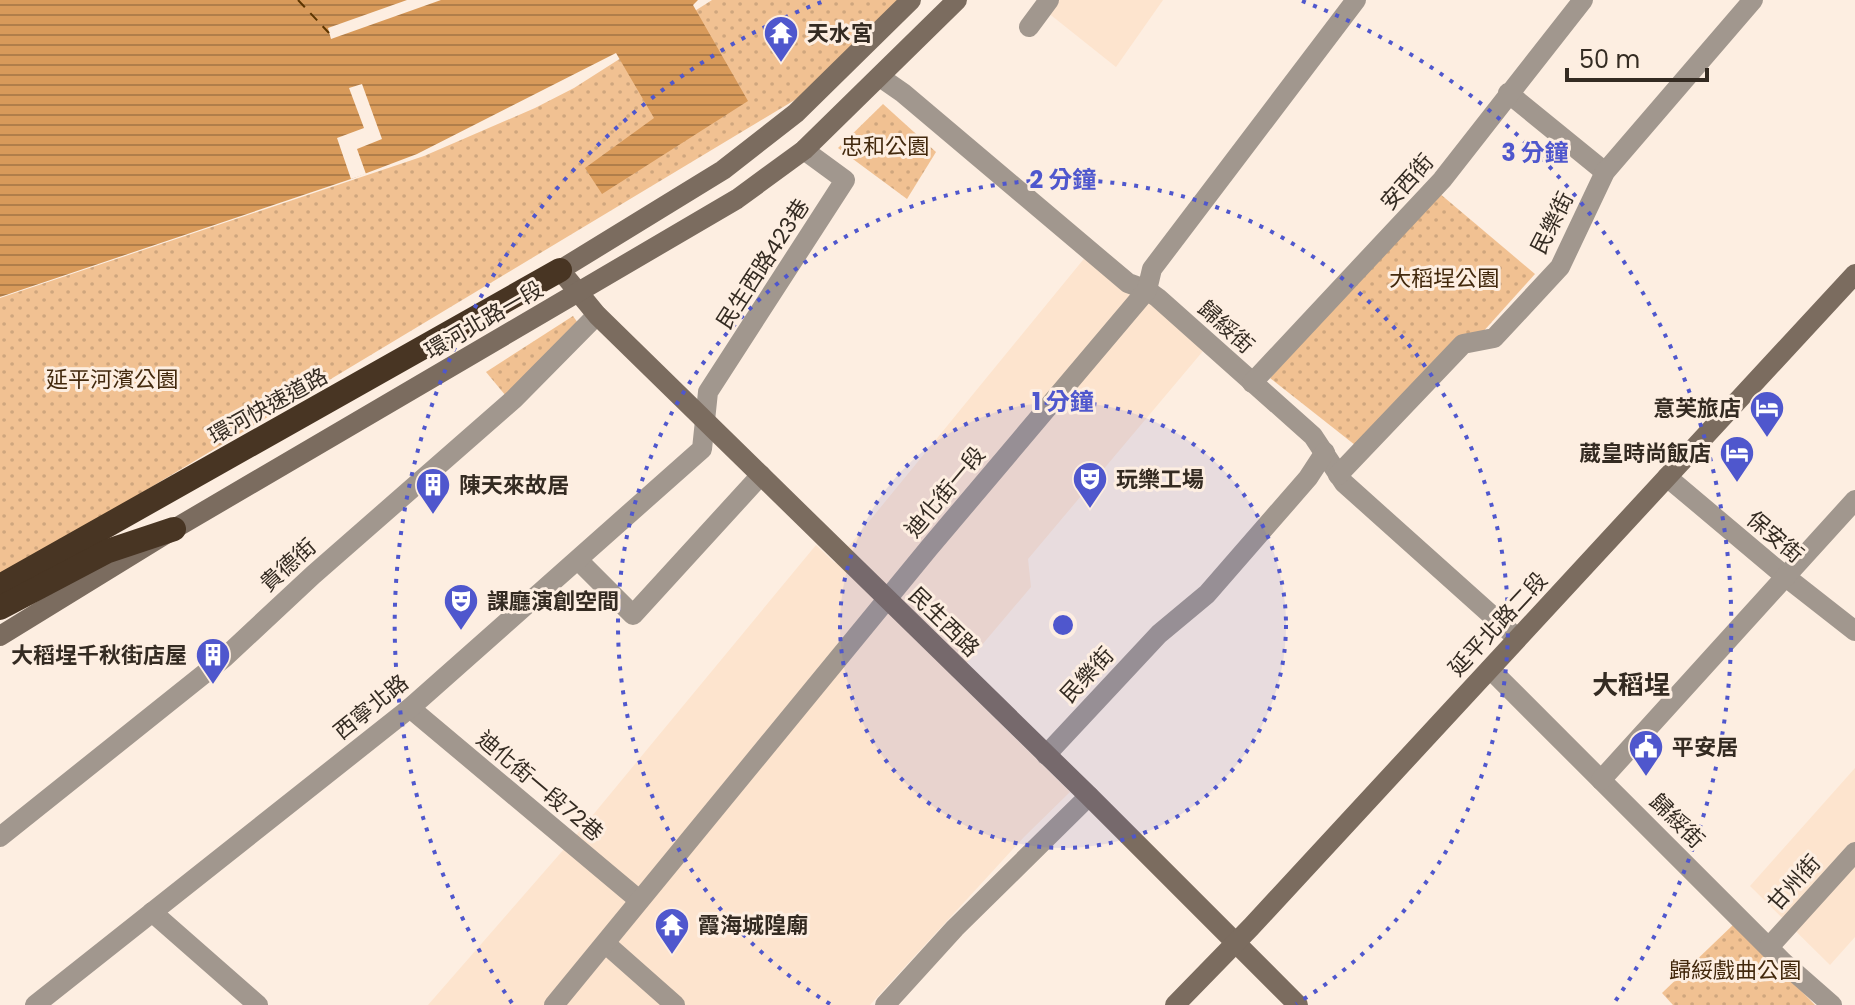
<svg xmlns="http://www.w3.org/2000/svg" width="1855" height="1005" viewBox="0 0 1855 1005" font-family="Poppins,'Noto Sans TC',sans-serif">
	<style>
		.built { fill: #fde4ce }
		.park { fill: url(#park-dots) }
		.water { fill: url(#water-rules) }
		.pier { fill: #fdeee1 }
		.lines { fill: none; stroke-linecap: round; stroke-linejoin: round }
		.ferry { stroke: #5d3500; stroke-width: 2; stroke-dasharray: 10 8; stroke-linecap: butt }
		.street { stroke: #a1978e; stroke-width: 20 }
		.secondary { stroke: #7b6c5f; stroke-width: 20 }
		.highway { stroke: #483523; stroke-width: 24 }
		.ring { fill: none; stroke: #4f57cd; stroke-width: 4; stroke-dasharray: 4 8 }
		.labels { text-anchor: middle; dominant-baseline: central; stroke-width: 6; stroke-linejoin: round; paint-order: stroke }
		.poi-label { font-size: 22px; font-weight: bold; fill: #342b22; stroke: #fdeee1; text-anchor: start }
		.park-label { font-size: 22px; fill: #43290d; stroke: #fdeee1 }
		.street-label { font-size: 22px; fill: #342b22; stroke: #fdeee1 }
		.quarter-label { font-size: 26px; font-weight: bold; fill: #342b22; stroke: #fdeee1 }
		.centre { fill: #4f57cd; stroke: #fdeee1; stroke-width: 4 }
		.ring-label { font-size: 24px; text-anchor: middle; font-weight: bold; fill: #4f57cd; stroke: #fdeee1; stroke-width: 6; stroke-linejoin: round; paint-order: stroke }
	</style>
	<defs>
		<pattern id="park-dots" width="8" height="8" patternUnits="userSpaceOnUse" patternTransform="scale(2)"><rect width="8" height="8" fill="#f1c192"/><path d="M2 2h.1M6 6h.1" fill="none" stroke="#cfa67e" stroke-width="1.8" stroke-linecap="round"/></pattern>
		<pattern id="water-rules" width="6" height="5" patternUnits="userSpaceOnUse" patternTransform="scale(2)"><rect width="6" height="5" fill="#d89a5a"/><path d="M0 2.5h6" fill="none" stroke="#b07e4a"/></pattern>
	</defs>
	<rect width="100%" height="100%" fill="#fdeee1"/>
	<g class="built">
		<path d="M 1056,0 L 1163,0 L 1116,67 L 1047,12 Z"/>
		<path d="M 1087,255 L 1150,303 L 1203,351 L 1028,559 L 1031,587 L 954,678 L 1070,792 L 1024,837 L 870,1005 L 428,1005 L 578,833 L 816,545 L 835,563 Z"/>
		<path d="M 1855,768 L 1855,937 L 1830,965 L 1750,886 Z"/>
	</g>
	<g class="park">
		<path d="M 712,0 L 910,0 L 823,83 L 0,578 L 0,298 L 424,156 L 535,108 L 574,88 Z"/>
		<path d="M 883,104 L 936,152 L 907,199 L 838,148 Z"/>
		<path d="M 1439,193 L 1535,274 L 1481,334 L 1355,445 L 1270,378 Z"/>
		<path d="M 573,316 L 580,326 L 506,396 L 486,372 Z"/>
		<path d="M 1735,923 L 1815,1005 L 1673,1005 L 1662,993 Z"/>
	</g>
	<path class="water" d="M 0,0 L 698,0 L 693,5 L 748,101 L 602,194 L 585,168 L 654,118 L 616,53 L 417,154 L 351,179 L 0,297 Z"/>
	<g class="pier">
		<path d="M 407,0 L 441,0 L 331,39 L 328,28 Z"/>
		<path d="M 362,84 L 382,139 L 357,149 L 366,174 L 351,179 L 337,138 L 364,128 L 349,88 Z"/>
	</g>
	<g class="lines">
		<path class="ferry" d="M 298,0 L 329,33"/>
		<g class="street">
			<path d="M 1029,27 L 1049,0"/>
			<path d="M 880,77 L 903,93 L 1128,283 L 1147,290 L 1158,298 L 1313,436 L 1344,483 L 1517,638"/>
			<path d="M 1508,93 L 1605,172"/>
			<path d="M 1252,383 L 1442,180 L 1583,0"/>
			<path d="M 1338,475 L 1463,344 L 1494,338 L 1560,267 L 1605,172 L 1753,0"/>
			<path d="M 1667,477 L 1786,577 L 1855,631"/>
			<path d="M 579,561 L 633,615 L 761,475"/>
			<path d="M 1490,669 L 1783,962 L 1832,1005"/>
			<path d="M 410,708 L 639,900"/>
			<path d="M 1046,755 L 1159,634 L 1207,594 L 1308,478 L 1325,452"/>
			<path d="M 1601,780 L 1855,500"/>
			<path d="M 0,837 L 224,658 L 313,575 L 514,399 L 597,315"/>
			<path d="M 152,912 L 258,1005"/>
			<path d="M 606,944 L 675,1005"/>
			<path d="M 1769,947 L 1855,852"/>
			<path d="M 35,1005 L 410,708 L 702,449 L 708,392 L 845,180 L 804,150"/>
			<path d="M 554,1005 L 929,548 L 1147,290 L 1152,269 L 1356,0"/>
			<path d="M 885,1005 L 955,928 L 1089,796"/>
		</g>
		<g class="secondary">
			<path d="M 911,0 L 796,113 L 723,170 L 560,270 L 597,315 L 1089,796 L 1298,1005"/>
			<path d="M 0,636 L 174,529 L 737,199 L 804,150 L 957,0"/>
			<path d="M 1175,1005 L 1251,927 L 1855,274"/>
		</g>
		<g class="highway">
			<path d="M 0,586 L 560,270"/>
			<path d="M 0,608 L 108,551 L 174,529"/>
		</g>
	</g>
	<circle cx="1063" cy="625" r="223" fill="#4f57cd" fill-opacity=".12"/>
	<g class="ring">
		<circle cx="1063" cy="625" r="223"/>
		<path d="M830 1004A445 445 0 1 1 1296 1004"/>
		<path d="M512 1003A668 668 0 0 1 824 1M1302 1A668 668 0 0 1 1614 1003"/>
	</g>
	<defs>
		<symbol id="temple-pin" viewBox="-11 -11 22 30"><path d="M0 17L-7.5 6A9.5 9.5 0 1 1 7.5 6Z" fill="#4f57cd" stroke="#fdeee1"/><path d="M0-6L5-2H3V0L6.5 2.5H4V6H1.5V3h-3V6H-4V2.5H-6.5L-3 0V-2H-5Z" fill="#fff"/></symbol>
		<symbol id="hotel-pin" viewBox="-11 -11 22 30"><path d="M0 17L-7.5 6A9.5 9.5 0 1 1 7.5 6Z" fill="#4f57cd" stroke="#fdeee1"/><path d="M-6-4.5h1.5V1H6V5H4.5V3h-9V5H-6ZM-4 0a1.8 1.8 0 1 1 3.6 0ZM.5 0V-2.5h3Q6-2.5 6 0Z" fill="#fff"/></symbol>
		<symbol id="theatre-pin" viewBox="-11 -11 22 30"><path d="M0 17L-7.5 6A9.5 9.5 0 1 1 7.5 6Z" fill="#4f57cd" stroke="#fdeee1"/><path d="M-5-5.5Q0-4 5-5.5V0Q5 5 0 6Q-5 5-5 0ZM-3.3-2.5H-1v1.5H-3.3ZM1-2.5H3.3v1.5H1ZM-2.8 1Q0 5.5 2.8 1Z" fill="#fff"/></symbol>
		<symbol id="building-pin" viewBox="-11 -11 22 30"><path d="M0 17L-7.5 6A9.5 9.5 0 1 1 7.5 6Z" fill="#4f57cd" stroke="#fdeee1"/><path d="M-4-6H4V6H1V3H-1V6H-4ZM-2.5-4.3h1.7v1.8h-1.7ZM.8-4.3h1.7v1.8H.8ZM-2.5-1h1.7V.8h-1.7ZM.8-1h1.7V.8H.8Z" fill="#fff"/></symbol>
		<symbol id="civic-pin" viewBox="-11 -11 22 30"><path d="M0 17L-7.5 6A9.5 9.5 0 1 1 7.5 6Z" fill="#4f57cd" stroke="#fdeee1"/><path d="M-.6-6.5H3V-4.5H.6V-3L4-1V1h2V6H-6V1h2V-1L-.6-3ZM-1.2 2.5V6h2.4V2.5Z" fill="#fff"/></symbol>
	</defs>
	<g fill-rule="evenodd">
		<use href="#temple-pin" x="761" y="13" width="40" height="54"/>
		<use href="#hotel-pin" x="1747" y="388" width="40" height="54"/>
		<use href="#hotel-pin" x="1717" y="433" width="40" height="54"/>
		<use href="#theatre-pin" x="1070" y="459" width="40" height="54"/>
		<use href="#building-pin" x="413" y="465" width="40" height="54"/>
		<use href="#theatre-pin" x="441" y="581" width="40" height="54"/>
		<use href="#building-pin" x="193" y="635" width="40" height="54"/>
		<use href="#civic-pin" x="1626" y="727" width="40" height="54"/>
		<use href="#temple-pin" x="652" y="905" width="40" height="54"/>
	</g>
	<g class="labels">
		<g class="poi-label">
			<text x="807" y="33">天水宮</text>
			<text x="1741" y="408" text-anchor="end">意芙旅店</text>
			<text x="1711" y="453" text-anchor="end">葳皇時尚飯店</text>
			<text x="1116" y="479">玩樂工場</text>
			<text x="459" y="485">陳天來故居</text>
			<text x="487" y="601">課廳演創空間</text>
			<text x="187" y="655" text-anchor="end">大稻埕千秋街店屋</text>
			<text x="1672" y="747">平安居</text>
			<text x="698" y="925">霞海城隍廟</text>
		</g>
		<g class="park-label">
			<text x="885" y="146">忠和公園</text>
			<text x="1444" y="278">大稻埕公園</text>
			<text x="112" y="379">延平河濱公園</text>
			<text x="1735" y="970">歸綏戲曲公園</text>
		</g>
		<g class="street-label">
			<text transform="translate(1407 182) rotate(-48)">安西街</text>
			<text transform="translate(1552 223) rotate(-63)">民樂街</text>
			<text transform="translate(763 264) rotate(-57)">民生西路423巷</text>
			<text transform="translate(484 320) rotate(-30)">環河北路一段</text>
			<text transform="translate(1226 327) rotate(42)">歸綏街</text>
			<text transform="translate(268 406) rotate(-29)">環河快速道路</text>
			<text transform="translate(945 492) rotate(-50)">迪化街一段</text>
			<text transform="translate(1775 537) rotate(40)">保安街</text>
			<text transform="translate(288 565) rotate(-42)">貴德街</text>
			<text transform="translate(944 622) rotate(44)">民生西路</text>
			<text transform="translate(1498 624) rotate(-47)">延平北路二段</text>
			<text transform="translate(1087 675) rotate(-47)">民樂街</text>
			<text transform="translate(371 707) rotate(-39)">西寧北路</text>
			<text transform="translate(540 786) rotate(40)">迪化街一段72巷</text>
			<text transform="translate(1677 821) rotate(45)">歸綏街</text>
			<text transform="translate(1794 883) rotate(-48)">甘州街</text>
		</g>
		<g class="quarter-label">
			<text x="1631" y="685">大稻埕</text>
		</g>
	</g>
	<circle cx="1063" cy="625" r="12" class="centre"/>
	<g class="ring-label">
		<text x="1535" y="161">3 分鐘</text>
		<text x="1063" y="188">2 分鐘</text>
		<text x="1063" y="410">1 分鐘</text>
	</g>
	<path d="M1567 68v12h140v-12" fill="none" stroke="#342b22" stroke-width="4"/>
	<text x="1579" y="68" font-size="24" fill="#342b22" stroke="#fdeee1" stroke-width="6" paint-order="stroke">50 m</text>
</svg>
